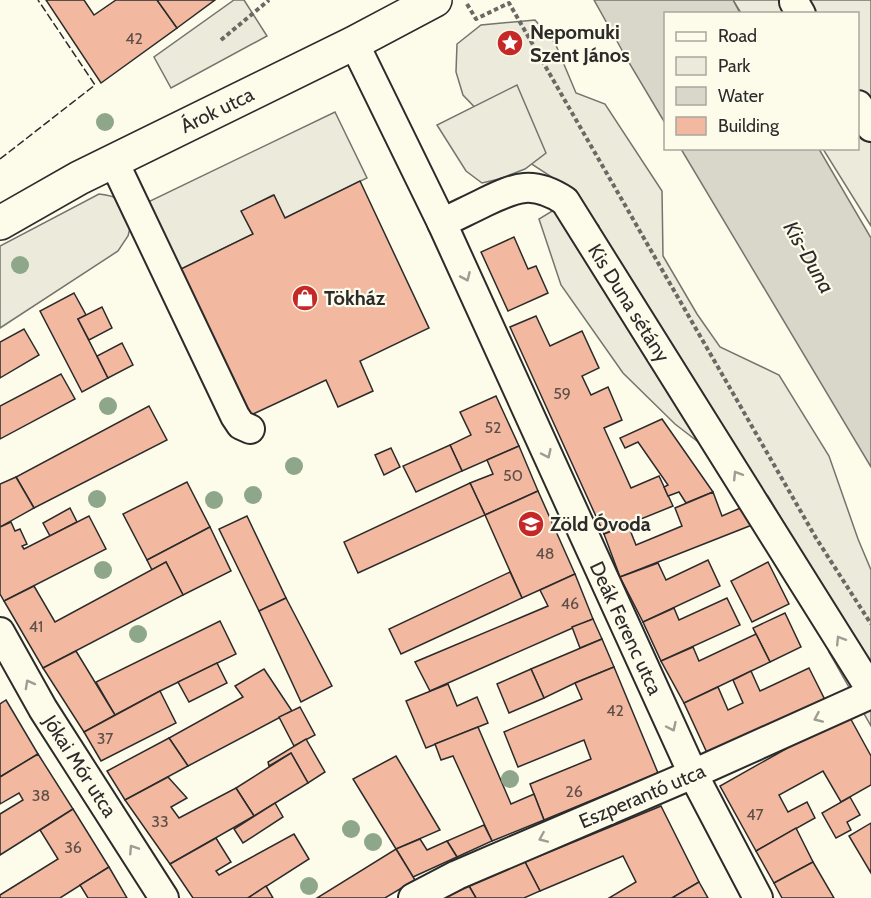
<svg xmlns="http://www.w3.org/2000/svg" width="871" height="898" viewBox="0 0 871 898" font-family="Cabin,sans-serif">
	<style>
		.green { fill: #ecebdb; stroke: #74746e; stroke-width: 1.5 }
		.parking { fill: #eceadb; stroke: #74746e; stroke-width: 1.5 }
		.water { fill: #d8d7c9; stroke: #74746e; stroke-width: 1.5 }
		.building { fill: #f2b8a0; stroke: #2b2b2b; stroke-width: 1.5 }
		.lines { fill: none; stroke-linecap: round; stroke-linejoin: round }
		.minor-casing { stroke: #2b2b2b; stroke-width: 32 }
		.secondary-casing { stroke: #2b2b2b; stroke-width: 36 }
		.path { stroke: #6a6964; stroke-width: 4; stroke-dasharray: 4.5 3; stroke-linecap: butt }
		.minor { stroke: #fdfbea; stroke-width: 28 }
		.secondary { stroke: #fdfbea; stroke-width: 33 }
		.fence { stroke: #2b2b2b; stroke-width: 1.5; stroke-dasharray: 8 3; stroke-linecap: butt }
		.tree { fill: #8ea78a }
		.oneway { stroke: #9e9d94 }
		.labels { text-anchor: middle; dominant-baseline: central; stroke-width: 4.5; stroke-linejoin: round; paint-order: stroke }
		.number-label { font-size: 16px; fill: #5d4e48 }
		.poi-label { font-size: 20px; font-weight: bold; fill: #2b2b2b; stroke: #fdfbea; text-anchor: start }
		.street-label { font-size: 20px; fill: #2b2b2b; stroke: #fdfbea }
		.water-label { font-size: 21px; font-style: italic; fill: #2b2b2b; stroke: #fdfbea }
	</style>
	<rect width="100%" height="100%" fill="#fdfbea"/>
	<g class="green">
		<path d="M 733,0 L 871,0 L 871,226 L 823,149 L 858,148 L 858,14 L 741,13 Z"/>
		<path d="M 535,20 L 555,43 L 576,93 L 605,104 L 662,191 L 663,256 L 697,314 L 720,347 L 779,375 L 829,456 L 858,539 L 871,570 L 871,726 L 829,652 L 823,590 L 768,496 L 675,424 L 623,373 L 561,285 L 539,219 L 557,208 L 578,237 L 599,226 L 558,181 L 533,165 L 509,143 L 463,95 L 456,72 L 457,44 L 481,25 Z"/>
		<path d="M 99,194 C 122,196 123,203 131,224 L 128,236 L 118,251 L 0,328 L 0,246 Z"/>
	</g>
	<g class="parking">
		<path d="M 234,0 L 244,0 L 267,36 L 171,88 L 154,57 Z"/>
		<path d="M 517,85 L 546,153 L 525,169 L 499,179 L 482,183 L 466,171 L 437,125 Z"/>
		<path d="M 335,112 L 367,178 L 285,218 L 273,195 L 242,211 L 253,234 L 181,269 L 148,202 Z"/>
	</g>
	<g class="water">
		<path d="M 594,0 L 733,0 L 740,13 L 666,14 L 665,123 L 628,61 Z"/>
		<path d="M 681,149 L 819,149 L 871,238 L 871,467 Z"/>
	</g>
	<g class="building">
		<path d="M 46,0 L 84,0 L 94,15 L 116,0 L 157,0 L 177,28 L 101,83 Z"/>
		<path d="M 157,0 L 215,0 L 177,28 Z"/>
		<path d="M 360,181 L 429,328 L 360,361 L 373,391 L 338,407 L 326,380 L 251,415 L 181,269 L 253,234 L 241,211 L 274,195 L 285,218 Z"/>
		<path d="M 514,237 L 528,269 L 536,266 L 548,293 L 508,311 L 481,252 Z"/>
		<path d="M 74,293 L 86,315 L 78,319 L 108,378 L 82,392 L 40,311 Z"/>
		<path d="M 102,307 L 112,328 L 89,340 L 78,319 Z"/>
		<path d="M 536,316 L 550,346 L 582,331 L 599,368 L 582,376 L 591,395 L 608,387 L 622,420 L 604,428 L 631,488 L 659,476 L 673,506 L 604,534 L 510,327 Z"/>
		<path d="M 24,329 L 39,355 L 0,378 L 0,342 Z"/>
		<path d="M 122,343 L 133,365 L 108,378 L 97,356 Z"/>
		<path d="M 61,374 L 75,399 L 0,439 L 0,406 Z"/>
		<path d="M 496,396 L 519,446 L 462,471 L 450,445 L 471,435 L 460,412 Z"/>
		<path d="M 149,406 L 167,440 L 34,508 L 16,477 Z"/>
		<path d="M 662,419 L 713,492 L 686,503 L 679,492 L 668,496 L 664,487 L 668,485 L 638,442 L 625,448 L 620,438 Z"/>
		<path d="M 450,445 L 462,471 L 416,492 L 403,466 Z"/>
		<path d="M 519,446 L 538,491 L 485,515 L 470,483 L 493,474 L 487,460 Z"/>
		<path d="M 391,448 L 400,467 L 384,475 L 375,455 Z"/>
		<path d="M 16,477 L 34,508 L 0,527 L 0,484 Z"/>
		<path d="M 187,482 L 210,527 L 147,560 L 123,514 Z"/>
		<path d="M 470,483 L 485,515 L 358,573 L 344,542 Z"/>
		<path d="M 538,491 L 575,574 L 522,598 L 485,515 Z"/>
		<path d="M 713,492 L 722,516 L 745,506 L 752,525 L 620,577 L 604,534 L 628,525 L 636,545 L 682,526 L 675,508 Z"/>
		<path d="M 70,508 L 77,522 L 50,536 L 43,523 Z"/>
		<path d="M 89,516 L 106,549 L 4,601 L 0,594 L 0,527 L 11,522 L 15,531 L 20,529 L 27,544 L 22,546 L 24,549 Z"/>
		<path d="M 247,516 L 286,598 L 259,611 L 219,529 Z"/>
		<path d="M 210,527 L 231,571 L 183,595 L 166,562 L 152,570 L 147,560 Z"/>
		<path d="M 708,560 L 720,586 L 643,622 L 620,577 L 658,563 L 666,580 Z"/>
		<path d="M 166,562 L 183,595 L 43,668 L 4,601 L 34,586 L 55,622 Z"/>
		<path d="M 768,562 L 789,604 L 752,622 L 731,581 Z"/>
		<path d="M 510,572 L 522,598 L 401,654 L 389,629 Z"/>
		<path d="M 575,574 L 593,619 L 430,691 L 415,662 L 548,606 L 540,590 Z"/>
		<path d="M 286,598 L 332,686 L 301,702 L 259,611 Z"/>
		<path d="M 727,598 L 740,625 L 661,661 L 643,622 L 674,608 L 679,620 Z"/>
		<path d="M 785,613 L 801,647 L 770,662 L 753,628 Z"/>
		<path d="M 593,619 L 602,639 L 580,648 L 572,627 Z"/>
		<path d="M 220,621 L 236,654 L 160,691 L 115,715 L 96,682 Z"/>
		<path d="M 756,634 L 770,662 L 684,703 L 661,661 L 693,647 L 699,661 Z"/>
		<path d="M 602,639 L 614,667 L 575,683 L 544,698 L 531,669 Z"/>
		<path d="M 76,651 L 115,715 L 84,732 L 43,668 Z"/>
		<path d="M 217,663 L 227,683 L 189,702 L 178,682 Z"/>
		<path d="M 614,667 L 658,773 L 544,820 L 530,784 L 591,759 L 584,740 L 518,767 L 504,732 L 582,699 L 575,683 Z"/>
		<path d="M 809,668 L 825,700 L 708,755 L 684,703 L 718,687 L 728,710 L 743,703 L 733,680 L 751,671 L 760,691 Z"/>
		<path d="M 264,669 L 292,711 L 188,766 L 169,738 L 243,697 L 235,686 Z"/>
		<path d="M 531,669 L 544,698 L 509,713 L 497,684 Z"/>
		<path d="M 448,684 L 457,706 L 477,697 L 488,723 L 426,748 L 406,701 Z"/>
		<path d="M 160,691 L 176,723 L 101,761 L 84,732 Z"/>
		<path d="M 6,700 L 38,754 L 0,777 L 0,704 Z"/>
		<path d="M 300,707 L 315,735 L 294,746 L 279,717 Z"/>
		<path d="M 848,714 L 871,756 L 871,785 L 841,802 L 823,771 L 779,795 L 788,812 L 807,802 L 815,818 L 756,851 L 720,786 Z"/>
		<path d="M 478,727 L 511,804 L 534,794 L 544,820 L 492,841 L 453,756 L 441,760 L 435,744 Z"/>
		<path d="M 169,738 L 188,766 L 125,800 L 107,771 Z"/>
		<path d="M 306,739 L 325,772 L 308,783 L 291,753 L 269,766 L 268,762 Z"/>
		<path d="M 291,753 L 308,783 L 254,816 L 236,788 Z"/>
		<path d="M 38,754 L 73,809 L 0,855 L 0,814 L 23,800 L 19,793 L 0,804 L 0,777 Z"/>
		<path d="M 396,756 L 440,830 L 396,849 L 353,779 Z"/>
		<path d="M 168,777 L 187,798 L 171,807 L 179,818 L 236,788 L 254,816 L 170,864 L 125,800 Z"/>
		<path d="M 850,797 L 860,815 L 847,822 L 851,830 L 836,838 L 822,813 Z"/>
		<path d="M 275,803 L 283,817 L 243,843 L 234,829 Z"/>
		<path d="M 661,806 L 699,882 L 672,898 L 609,898 L 636,882 L 623,856 L 540,891 L 525,862 Z"/>
		<path d="M 73,809 L 109,867 L 60,898 L 0,898 L 0,895 L 58,859 L 40,830 Z"/>
		<path d="M 871,823 L 871,873 L 849,836 Z"/>
		<path d="M 484,825 L 492,841 L 457,857 L 447,841 Z"/>
		<path d="M 796,828 L 813,862 L 774,883 L 756,851 Z"/>
		<path d="M 294,834 L 309,859 L 248,898 L 193,898 L 170,864 L 216,838 L 231,862 L 216,871 L 219,875 Z"/>
		<path d="M 420,839 L 427,850 L 447,841 L 457,857 L 413,877 L 396,849 Z"/>
		<path d="M 396,849 L 415,880 L 385,898 L 317,898 Z"/>
		<path d="M 525,862 L 540,891 L 524,898 L 476,898 L 469,886 Z"/>
		<path d="M 813,862 L 834,898 L 782,898 L 774,883 Z"/>
		<path d="M 109,867 L 127,898 L 88,898 L 80,885 Z"/>
		<path d="M 699,882 L 708,898 L 672,898 Z"/>
		<path d="M 266,886 L 273,898 L 248,898 Z"/>
		<path d="M 469,886 L 476,898 L 444,898 Z"/>
	</g>
	<g class="lines">
		<defs>
			<g id="minor">
				<path d="M 794,2 L 801,14"/>
				<path d="M 354,43 L 442,223 L 693,774 L 758,898"/>
				<path d="M 858,105 L 871,127"/>
				<path d="M 114,162 L 235,416 L 241,425 L 250,429"/>
				<path d="M 442,223 C 456,216 471,209 485,202 C 516,187 533,180 565,201 L 871,690"/>
				<path d="M 0,632 L 43,709 L 164,898"/>
				<path d="M 413,898 L 457,875 L 693,774 L 871,694"/>
			</g>
			<path id="secondary" d="M 0,223 L 79,178 L 354,43 L 435,0"/>
		</defs>
		<use href="#minor" class="minor-casing"/>
		<use href="#secondary" class="secondary-casing"/>
		<g class="path">
			<path d="M 467,4 L 476,19 L 509,3 L 816,538 L 871,624"/>
			<path d="M 221,40 L 269,0"/>
		</g>
		<use href="#minor" class="minor"/>
		<use href="#secondary" class="secondary"/>
		<path class="fence" d="M 0,159 L 95,85 L 38,0"/>
	</g>
	<g class="tree">
		<circle cx="105" cy="122" r="9"/>
		<circle cx="20" cy="265" r="9"/>
		<circle cx="108" cy="406" r="9"/>
		<circle cx="294" cy="466" r="9"/>
		<circle cx="253" cy="495" r="9"/>
		<circle cx="97" cy="499" r="9"/>
		<circle cx="214" cy="500" r="9"/>
		<circle cx="103" cy="570" r="9"/>
		<circle cx="138" cy="634" r="9"/>
		<circle cx="510" cy="779" r="9"/>
		<circle cx="351" cy="829" r="9"/>
		<circle cx="373" cy="842" r="9"/>
		<circle cx="309" cy="886" r="9"/>
	</g>
	<defs><path id="oneway-chevron" d="M-2-3.5L2.5 0L-2 3.5" fill="none" stroke-width="1.6" stroke-linecap="round" stroke-linejoin="round" transform="scale(1.5)"/></defs>
	<g class="oneway">
		<use href="#oneway-chevron" transform="translate(466 277) rotate(66)"/>
		<use href="#oneway-chevron" transform="translate(547 454) rotate(65)"/>
		<use href="#oneway-chevron" transform="translate(737 475) rotate(-122)"/>
		<use href="#oneway-chevron" transform="translate(840 640) rotate(-122)"/>
		<use href="#oneway-chevron" transform="translate(29 684) rotate(-119)"/>
		<use href="#oneway-chevron" transform="translate(818 718) rotate(156)"/>
		<use href="#oneway-chevron" transform="translate(672 727) rotate(65)"/>
		<use href="#oneway-chevron" transform="translate(543 838) rotate(157)"/>
		<use href="#oneway-chevron" transform="translate(133 849) rotate(-123)"/>
	</g>
	<defs>
		<symbol id="sight-disc" viewBox="-11 -11 22 22"><circle r="9.5" fill="#c62828" stroke="#fdfbea"/><path d="M0-6L1.8-2.2L6-1.7L2.9 1.2L3.7 5.4L0 3.3L-3.7 5.4L-2.9 1.2L-6-1.7L-1.8-2.2Z" fill="#fff"/></symbol>
		<symbol id="shop-disc" viewBox="-11 -11 22 22"><circle r="9.5" fill="#c62828" stroke="#fdfbea"/><path d="M-5-2.5h2.3a2.7 3.5 0 0 1 5.4 0H5L5.5 6h-11ZM-1.5-2.5h3a1.5 2.3 0 0 0-3 0Z" fill="#fff"/></symbol>
		<symbol id="school-disc" viewBox="-11 -11 22 22"><circle r="9.5" fill="#c62828" stroke="#fdfbea"/><path d="M0-5L7-2L0 1L-7-2ZM-4 1L0 2.5L4 1V4Q0 6-4 4Z" fill="#fff"/></symbol>
	</defs>
	<g fill-rule="evenodd">
		<use href="#sight-disc" x="495" y="28" width="30" height="30"/>
		<use href="#shop-disc" x="290" y="283" width="30" height="30"/>
		<use href="#school-disc" x="516" y="509" width="30" height="30"/>
	</g>
	<g class="labels">
		<g class="number-label">
			<text x="134" y="38">42</text>
			<text x="562" y="393">59</text>
			<text x="493" y="427">52</text>
			<text x="513" y="475">50</text>
			<text x="545" y="553">48</text>
			<text x="570" y="603">46</text>
			<text x="36" y="626">41</text>
			<text x="615" y="710">42</text>
			<text x="105" y="738">37</text>
			<text x="574" y="791">26</text>
			<text x="41" y="795">38</text>
			<text x="755" y="814">47</text>
			<text x="160" y="821">33</text>
			<text x="73" y="847">36</text>
		</g>
		<g class="poi-label">
			<text x="530" y="32">Nepomuki<tspan x="530" dy="23">Szent János</tspan></text>
			<text x="324" y="298">Tökház</text>
			<text x="550" y="524">Zöld Óvoda</text>
		</g>
		<g class="street-label">
			<text transform="translate(217 110) rotate(-26)">Árok utca</text>
			<text transform="translate(629 303) rotate(58)">Kis Duna sétány</text>
			<text transform="translate(626 628) rotate(65)">Deák Ferenc utca</text>
			<text transform="translate(80 766) rotate(57)">Jókai Mór utca</text>
			<text transform="translate(642 796) rotate(-23)">Eszperantó utca</text>
		</g>
		<g class="water-label">
			<text transform="translate(809 257) rotate(60)">Kis-Duna</text>
		</g>
	</g>
	<rect x="664" y="12" width="195" height="138" fill="#fdfbea" stroke="#a9a89e" stroke-width="1.5"/>
	<rect x="676" y="32" width="30" height="9" fill="#fdfbea" stroke="#a9a89e" stroke-width="1.5"/>
	<text x="718" y="42" font-size="18" fill="#2b2b2b">Road</text>
	<rect x="676" y="57" width="30" height="18" fill="#ecebdb" stroke="#a9a89e" stroke-width="1.5"/>
	<text x="718" y="72" font-size="18" fill="#2b2b2b">Park</text>
	<rect x="676" y="87" width="30" height="18" fill="#d8d7c9" stroke="#a9a89e" stroke-width="1.5"/>
	<text x="718" y="102" font-size="18" fill="#2b2b2b">Water</text>
	<rect x="676" y="117" width="30" height="18" fill="#f2b8a0" stroke="#a9a89e" stroke-width="1.5"/>
	<text x="718" y="132" font-size="18" fill="#2b2b2b">Building</text>
</svg>
